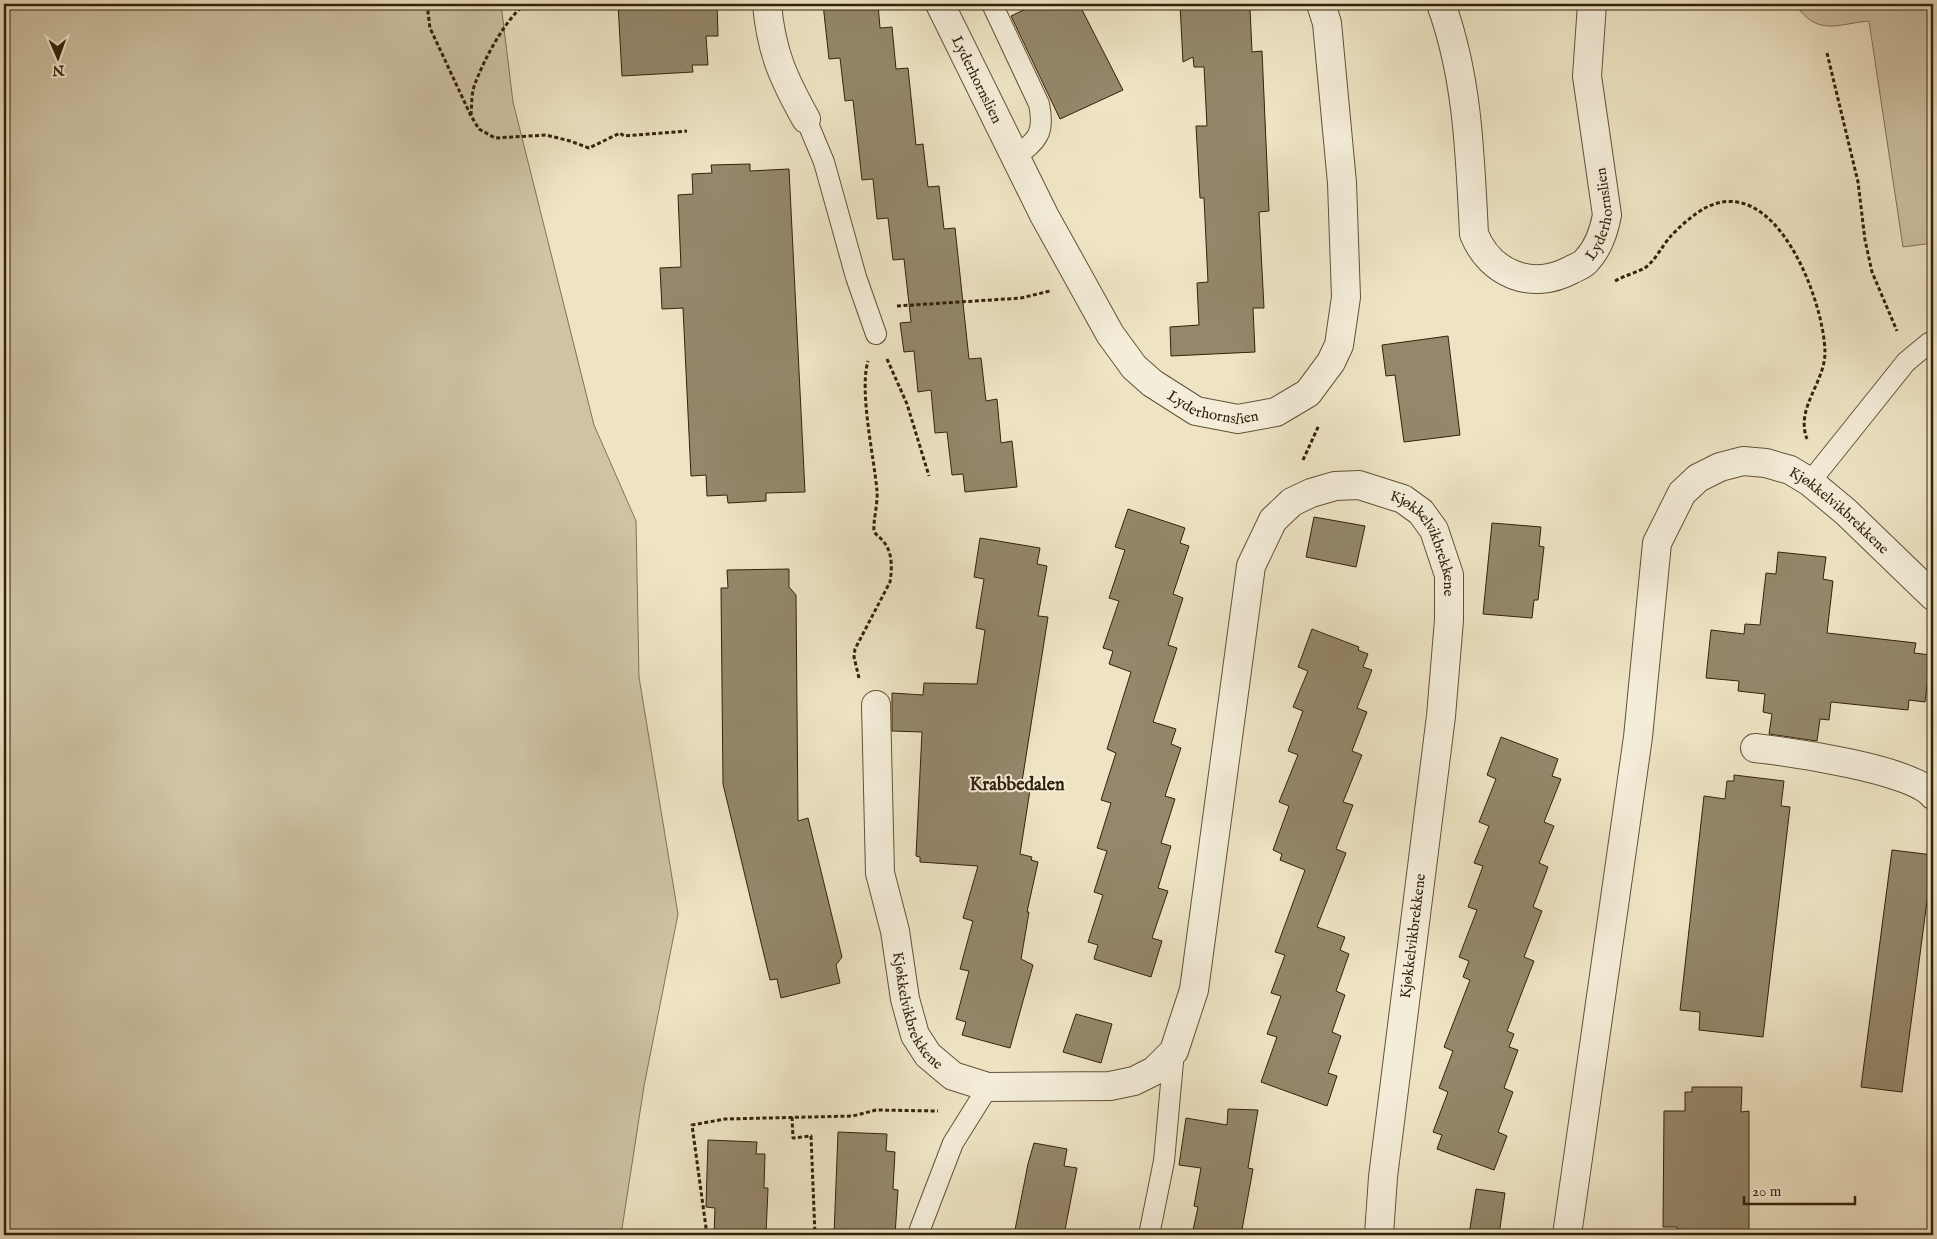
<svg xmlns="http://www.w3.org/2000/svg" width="1937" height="1239" viewBox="0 0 1937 1239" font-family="'IM FELL English',serif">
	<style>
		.green { fill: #cec3a4; stroke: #807257 }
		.building { fill: #94876b; stroke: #33220a }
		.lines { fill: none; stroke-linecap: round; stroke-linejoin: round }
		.lane-casing { stroke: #625238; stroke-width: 22 }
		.street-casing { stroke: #625238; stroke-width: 30 }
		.path { stroke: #33220a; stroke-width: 3; stroke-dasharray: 4 2.5; stroke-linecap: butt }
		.lane { stroke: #f4edd9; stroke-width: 20 }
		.street { stroke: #f4edd9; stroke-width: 28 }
		.labels { text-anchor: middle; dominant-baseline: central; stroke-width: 4; stroke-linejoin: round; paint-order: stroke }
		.street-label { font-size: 15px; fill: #33220a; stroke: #f4edd9 }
		.quarter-label { font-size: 18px; font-weight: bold; fill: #33220a; stroke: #f4edd9 }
	</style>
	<rect width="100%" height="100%" fill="#eee4c4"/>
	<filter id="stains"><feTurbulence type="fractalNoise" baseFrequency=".004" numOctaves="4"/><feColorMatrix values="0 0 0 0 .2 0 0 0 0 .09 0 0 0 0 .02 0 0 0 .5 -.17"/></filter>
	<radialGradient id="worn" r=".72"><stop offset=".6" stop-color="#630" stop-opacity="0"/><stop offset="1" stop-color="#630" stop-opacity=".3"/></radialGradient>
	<g class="green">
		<path d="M 4,4 L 501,4 L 513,102 L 594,425 L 636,521 L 639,677 L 678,914 L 644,1086 L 621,1235 L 4,1235 Z"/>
		<path d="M 1795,4 L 1933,4 L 1933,243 L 1903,247 L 1869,21 C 1836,24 1818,37 1795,4 Z"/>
	</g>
	<g class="building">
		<path d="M 618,4 L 717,4 L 718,36 L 706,36 L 708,65 L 692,65 L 693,72 L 622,76 Z"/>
		<path d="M 823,4 L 878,4 L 880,28 L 892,27 L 896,69 L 908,68 L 916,145 L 923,144 L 928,187 L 939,186 L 944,229 L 955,228 L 969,359 L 981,358 L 986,401 L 997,399 L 1001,443 L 1012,441 L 1017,487 L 965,492 L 963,474 L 952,475 L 947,432 L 935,433 L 931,390 L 918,392 L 914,351 L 904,352 L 900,323 L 911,322 L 904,259 L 893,260 L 888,218 L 877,219 L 873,179 L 862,180 L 853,100 L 845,101 L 840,58 L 829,59 Z"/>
		<path d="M 1036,4 L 1079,4 L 1123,90 L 1060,119 L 1011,16 Z"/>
		<path d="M 1180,4 L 1236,4 L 1236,9 L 1250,9 L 1252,52 L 1262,51 L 1269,211 L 1259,212 L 1264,308 L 1253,308 L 1255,352 L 1171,356 L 1170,327 L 1199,325 L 1197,283 L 1208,282 L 1204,198 L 1200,198 L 1196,126 L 1207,126 L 1204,67 L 1194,67 L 1193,57 L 1183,62 Z"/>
		<path d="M 750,164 L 750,171 L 789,169 L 805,492 L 766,493 L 766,501 L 728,503 L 727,495 L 707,496 L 706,475 L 691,476 L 683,308 L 662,309 L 660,268 L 681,267 L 678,195 L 693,194 L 692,174 L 712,173 L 711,165 Z"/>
		<path d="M 1448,336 L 1460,435 L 1404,442 L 1395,375 L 1386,376 L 1382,345 Z"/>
		<path d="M 1128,509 L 1185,528 L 1180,543 L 1189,546 L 1173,594 L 1183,598 L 1168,645 L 1177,648 L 1153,722 L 1176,729 L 1171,744 L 1181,748 L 1165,796 L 1175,799 L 1161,843 L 1171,846 L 1158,888 L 1168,891 L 1152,938 L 1162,941 L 1151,977 L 1094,959 L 1098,945 L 1088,942 L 1103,895 L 1094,892 L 1107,851 L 1097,848 L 1111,803 L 1101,800 L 1116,753 L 1107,749 L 1131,672 L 1109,664 L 1113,651 L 1103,648 L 1119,601 L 1109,598 L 1125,550 L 1115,547 Z"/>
		<path d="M 1314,517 L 1365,526 L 1356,567 L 1306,557 Z"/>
		<path d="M 1492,523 L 1541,527 L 1539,546 L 1544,547 L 1541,573 L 1538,600 L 1534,600 L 1532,618 L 1483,614 Z"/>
		<path d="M 980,538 L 1040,548 L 1037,564 L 1047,566 L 1038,616 L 1048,617 L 1021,788 L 1030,790 L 1020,854 L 1032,857 L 1031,860 L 1038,862 L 1027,912 L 1029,912 L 1021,959 L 1033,965 L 1010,1048 L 962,1035 L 966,1022 L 956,1019 L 969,971 L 960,969 L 973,921 L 963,918 L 978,866 L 920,862 L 920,857 L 916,856 L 922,732 L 892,731 L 892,693 L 923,695 L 924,683 L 977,684 L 985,630 L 976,628 L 984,579 L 974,577 Z"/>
		<path d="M 1778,552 L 1826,557 L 1823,579 L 1833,581 L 1827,633 L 1916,643 L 1914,653 L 1931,655 L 1925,702 L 1909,700 L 1908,710 L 1831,702 L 1829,720 L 1820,719 L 1817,741 L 1769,734 L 1772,714 L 1763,712 L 1765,694 L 1738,691 L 1739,681 L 1706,678 L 1711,630 L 1744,634 L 1745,624 L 1760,625 L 1766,573 L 1776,574 Z"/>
		<path d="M 789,569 L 789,587 L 796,595 L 798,821 L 808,818 L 842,957 L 836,965 L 840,983 L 781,998 L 777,979 L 770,980 L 723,784 L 721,588 L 728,588 L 727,570 Z"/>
		<path d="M 1312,629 L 1359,647 L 1358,650 L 1368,654 L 1363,667 L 1372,670 L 1357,708 L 1367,712 L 1352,751 L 1362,755 L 1343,802 L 1353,805 L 1336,849 L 1346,853 L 1317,927 L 1345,937 L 1340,950 L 1349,954 L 1336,991 L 1345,995 L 1332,1032 L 1341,1036 L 1328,1073 L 1337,1076 L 1327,1106 L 1261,1082 L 1277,1037 L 1267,1034 L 1281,996 L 1271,993 L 1285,955 L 1275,952 L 1305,870 L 1280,860 L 1282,854 L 1273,850 L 1289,806 L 1279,802 L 1298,755 L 1288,751 L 1303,711 L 1293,707 L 1308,671 L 1298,667 Z"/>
		<path d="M 1501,737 L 1558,759 L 1552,776 L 1561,779 L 1544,822 L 1554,826 L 1539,863 L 1548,867 L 1533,907 L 1542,911 L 1524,957 L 1534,961 L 1507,1031 L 1514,1034 L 1509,1047 L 1518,1050 L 1504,1088 L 1513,1092 L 1498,1132 L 1507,1136 L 1494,1170 L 1437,1149 L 1442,1135 L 1433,1132 L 1448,1092 L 1439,1088 L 1453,1051 L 1444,1047 L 1470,980 L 1463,977 L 1469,961 L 1459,957 L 1477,910 L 1468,907 L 1483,866 L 1474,863 L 1489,826 L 1479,822 L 1496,779 L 1487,775 Z"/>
		<path d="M 1734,775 L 1784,781 L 1781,806 L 1790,807 L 1763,1037 L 1699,1030 L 1700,1012 L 1680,1010 L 1704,796 L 1725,799 L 1727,781 L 1734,781 Z"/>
		<path d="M 1892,850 L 1933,855 L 1902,1092 L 1861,1087 Z"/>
		<path d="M 1076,1014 L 1112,1024 L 1101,1063 L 1063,1052 Z"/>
		<path d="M 1692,1087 L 1742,1087 L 1741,1112 L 1749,1111 L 1749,1235 L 1677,1235 L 1677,1227 L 1663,1227 L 1664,1111 L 1685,1111 L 1685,1092 L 1692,1092 Z"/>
		<path d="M 1228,1109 L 1258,1110 L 1248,1168 L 1253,1169 L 1241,1235 L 1220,1235 L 1193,1230 L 1198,1207 L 1194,1206 L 1201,1168 L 1179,1165 L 1186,1118 L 1227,1125 Z"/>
		<path d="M 838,1132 L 887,1134 L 886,1151 L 895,1152 L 893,1189 L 898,1190 L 895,1235 L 834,1235 Z"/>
		<path d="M 708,1140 L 757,1142 L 756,1154 L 765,1154 L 764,1188 L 768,1188 L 766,1235 L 714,1235 L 715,1208 L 706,1207 Z"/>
		<path d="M 1034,1143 L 1067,1149 L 1064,1166 L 1077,1168 L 1064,1235 L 1014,1235 L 1028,1164 Z"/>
		<path d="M 1476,1189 L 1505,1193 L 1499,1235 L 1469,1235 Z"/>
	</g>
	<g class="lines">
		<defs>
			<g id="lane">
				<path d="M 992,4 L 1039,104 C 1045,133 1038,140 1015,157"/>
				<path d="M 806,119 L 824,162 L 856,277 L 876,334"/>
				<path d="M 1810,482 L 1906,362 L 1929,343 L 1933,342"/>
				<path d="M 920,1235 L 920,1229 L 953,1143 L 988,1087"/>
				<path d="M 1149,1235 L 1164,1161 L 1174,1051"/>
			</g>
			<g id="street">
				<path d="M 767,4 C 771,51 783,78 806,119"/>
				<path id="s1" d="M 940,4 L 1044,215 L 1110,334 L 1134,367 L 1152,383 L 1196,411 L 1238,419 L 1276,412 L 1308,393 L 1331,362 L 1339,345 L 1346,297 L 1342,183 L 1327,23 L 1321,4"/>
				<path id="s2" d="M 1441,4 C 1468,78 1470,155 1474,234 C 1490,274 1532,291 1571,270 C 1576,267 1584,265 1587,260 C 1598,248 1604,231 1607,215 L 1587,76 L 1592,4"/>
				<path id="s3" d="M 876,705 L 880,873 L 895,931 L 905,999 L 915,1035 L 928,1055 L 953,1076 L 988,1087 L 1110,1086 L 1134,1081 L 1154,1071 L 1174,1051 L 1194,990 L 1251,566 L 1273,520 L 1292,502 L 1311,493 L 1335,486 L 1359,485 L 1403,499 L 1421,512 L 1434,530 L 1449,575 L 1449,620 L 1441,716 L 1383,1177 L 1379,1235"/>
				<path d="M 1755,748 C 1790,752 1912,769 1933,795"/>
				<path id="s4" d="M 1567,1235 L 1638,737 L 1657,543 L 1682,493 L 1698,478 L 1720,467 L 1743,461 L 1766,463 L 1790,470 L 1810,482 L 1846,512 L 1933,596"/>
			</g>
		</defs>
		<use href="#lane" class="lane-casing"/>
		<use href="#street" class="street-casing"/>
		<g class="path">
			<path d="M 427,4 L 430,28 L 471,116 L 479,129 L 495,138 L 546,135 L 570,141 L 589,148 L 620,133 L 624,136 L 687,131"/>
			<path d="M 1827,53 L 1858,182 L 1865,240 L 1872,272 L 1897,331"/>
			<path d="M 471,115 C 472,105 471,93 475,84 C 484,59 505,20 525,4"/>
			<path d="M 1615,281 C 1624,276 1634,273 1643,269 C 1654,263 1662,246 1670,237 C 1679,227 1694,214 1705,208 C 1776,171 1824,301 1825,352 C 1825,383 1795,408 1807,439"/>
			<path d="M 897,306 L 1021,298 L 1050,291"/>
			<path d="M 887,359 L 907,404 L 929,476"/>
			<path d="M 1303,460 L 1319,425"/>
			<path d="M 859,678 L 854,657 L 855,649 L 890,582 C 892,569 893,552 883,541 C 880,537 875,535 874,530 C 873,522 878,503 877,491 C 874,457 859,391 868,361"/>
			<path d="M 792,1117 L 793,1138 L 811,1136 L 815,1235"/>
			<path d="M 707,1235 L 692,1125 L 725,1119 L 853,1116 L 876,1110 L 938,1111"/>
		</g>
		<use href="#lane" class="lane"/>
		<use href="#street" class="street"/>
	</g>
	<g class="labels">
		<g class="street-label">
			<text stroke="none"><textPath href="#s1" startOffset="84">Lyderhornslien</textPath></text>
			<text stroke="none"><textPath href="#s2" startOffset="420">Lyderhornslien</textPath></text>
			<text stroke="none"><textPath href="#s1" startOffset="504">Lyderhornslien</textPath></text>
			<text stroke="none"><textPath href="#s4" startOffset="936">Kjøkkelvikbrekkene</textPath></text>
			<text stroke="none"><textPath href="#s3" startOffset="1360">Kjøkkelvikbrekkene</textPath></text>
			<text transform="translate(1413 936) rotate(-83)">Kjøkkelvikbrekkene</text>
			<text stroke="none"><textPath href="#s3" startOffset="312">Kjøkkelvikbrekkene</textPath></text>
		</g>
		<g class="quarter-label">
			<text x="1017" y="785">Krabbedalen</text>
		</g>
	</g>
	<rect width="1937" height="1239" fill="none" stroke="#eee4c4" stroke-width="20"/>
	<rect x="5" y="5" width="1927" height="1229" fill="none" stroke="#33220a" stroke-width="2.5"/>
	<rect x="10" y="10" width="1917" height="1219" fill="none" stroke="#33220a"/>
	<g transform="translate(58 58) rotate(178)" stroke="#f4edd9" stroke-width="4" paint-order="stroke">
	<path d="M0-4L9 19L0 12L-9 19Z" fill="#33220a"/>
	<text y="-8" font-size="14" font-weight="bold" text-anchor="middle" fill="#33220a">N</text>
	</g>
	<path d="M1744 1196v8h111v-8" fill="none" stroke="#33220a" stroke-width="2.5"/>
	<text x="1752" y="1196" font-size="15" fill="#33220a" stroke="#f4edd9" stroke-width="4" paint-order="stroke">20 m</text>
	<rect width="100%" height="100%" filter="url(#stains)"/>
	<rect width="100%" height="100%" fill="url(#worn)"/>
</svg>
